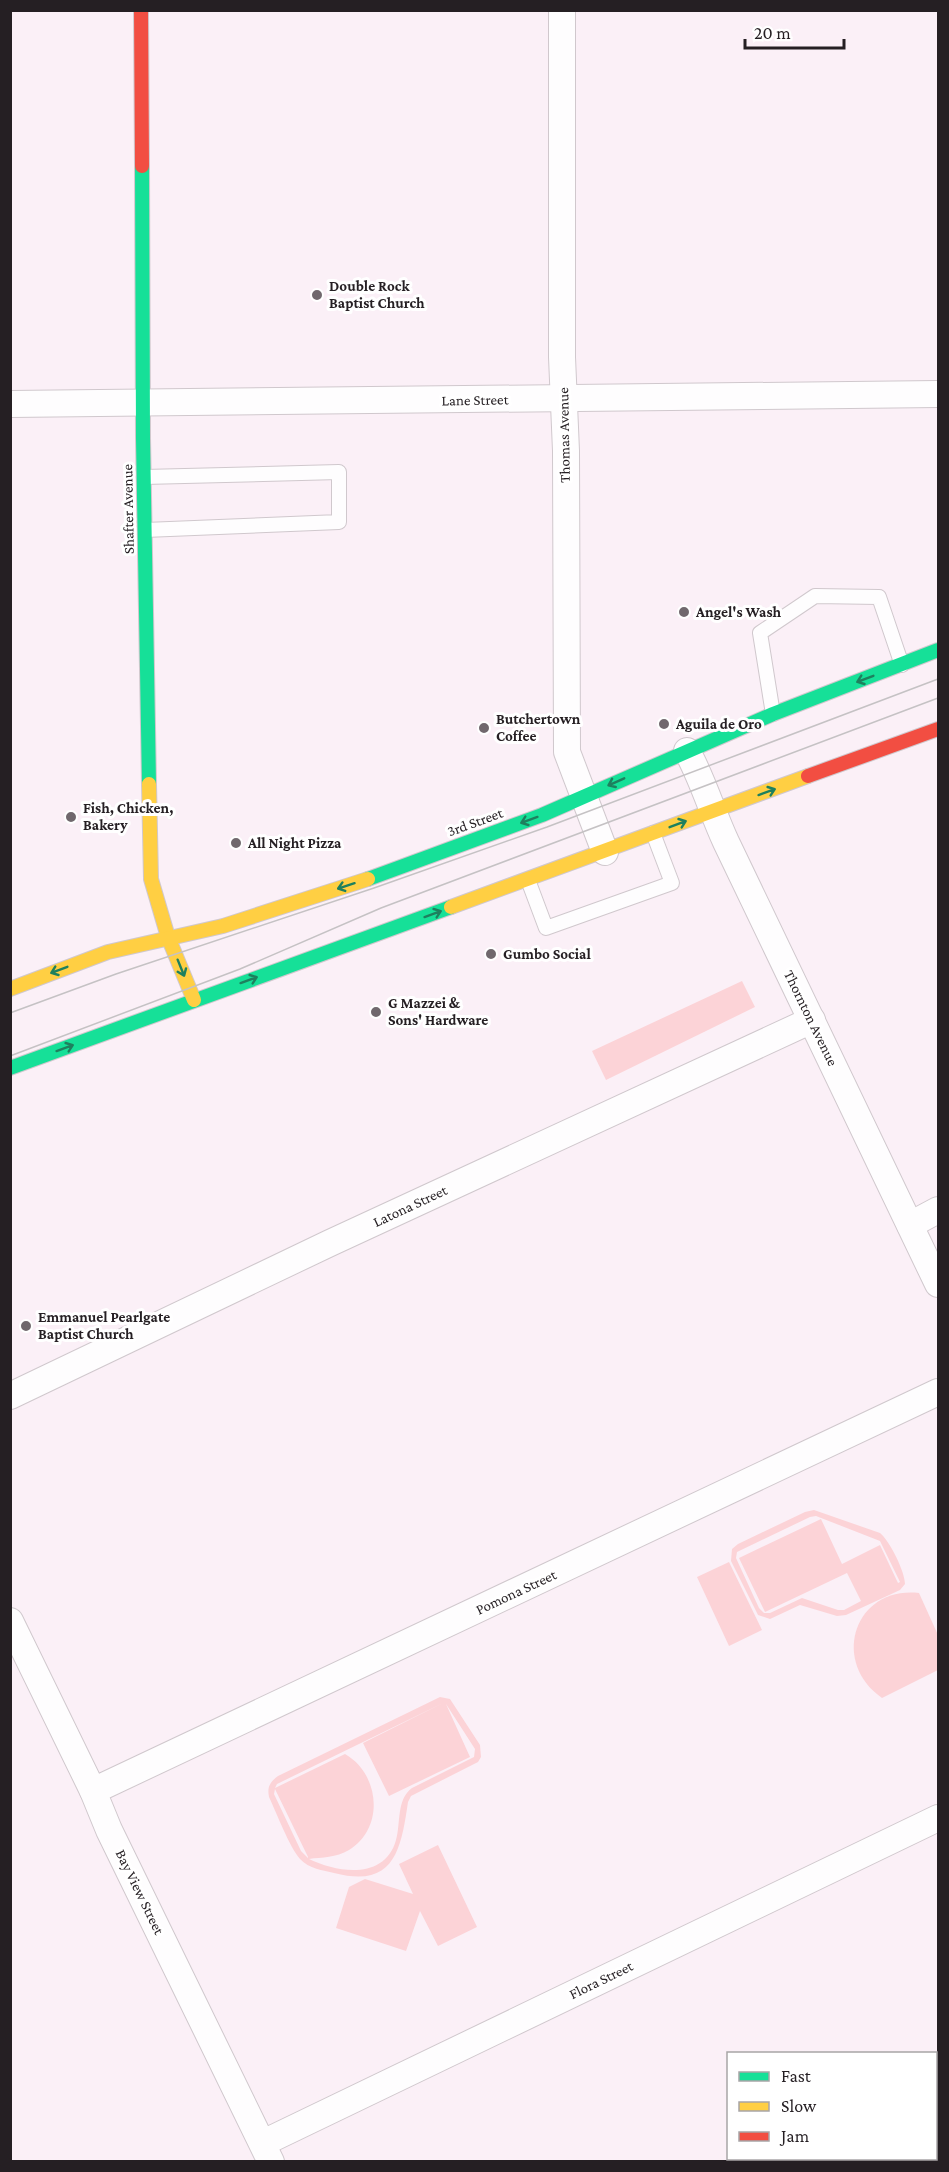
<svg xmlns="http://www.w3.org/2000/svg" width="949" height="2172" viewBox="0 0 949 2172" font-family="'Crimson Pro',serif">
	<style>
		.green { fill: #fcd3d7; fill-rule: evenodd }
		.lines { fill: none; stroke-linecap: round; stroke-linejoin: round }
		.lane-casing { stroke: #d0c8cd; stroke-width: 16 }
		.street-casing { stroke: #d0c8cd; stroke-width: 28 }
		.fast-casing { stroke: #d0c8cd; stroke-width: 16 }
		.slow-casing { stroke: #d0c8cd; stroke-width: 16 }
		.jam-casing { stroke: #d0c8cd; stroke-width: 16 }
		.lane { stroke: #fefdfe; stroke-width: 14 }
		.street { stroke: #fefdfe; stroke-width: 26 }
		.fast { stroke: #16e098; stroke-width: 14 }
		.slow { stroke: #ffcf43; stroke-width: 14 }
		.jam { stroke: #f24e42; stroke-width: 14 }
		.tram { stroke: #c5c2c4; stroke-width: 1.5 }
		.oneway { stroke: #1e805e }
		.poi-dot { fill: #70686d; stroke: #fff; stroke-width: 2 }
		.labels { text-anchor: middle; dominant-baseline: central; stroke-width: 6; stroke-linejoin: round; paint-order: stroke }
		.poi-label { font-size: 15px; font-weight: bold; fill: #251f23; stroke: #fff; text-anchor: start }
		.street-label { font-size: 15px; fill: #251f23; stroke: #fff }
	</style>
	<rect width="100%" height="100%" fill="#fbf0f7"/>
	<g class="green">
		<path d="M 742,981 L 755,1007 L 606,1080 L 592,1051 Z"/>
		<path d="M 814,1510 L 880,1533 C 890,1541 905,1572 905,1584 L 900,1590 L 846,1615 L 837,1616 L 800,1605 L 770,1619 L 758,1615 L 731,1561 L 732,1549 L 738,1544 L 805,1512 ZM 816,1516 L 880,1541 L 900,1582 L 898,1583 L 880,1545 L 842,1564 L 821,1519 L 739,1558 L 765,1612 L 847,1573 L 861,1601 L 844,1610 L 838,1610 L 802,1598 L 770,1613 L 764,1613 L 759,1608 L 736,1558 L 737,1552 L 810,1517 Z"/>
		<path d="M 729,1562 L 762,1630 L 729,1646 L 697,1577 Z"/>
		<path d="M 919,1593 L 938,1635 L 938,1670 L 882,1698 C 830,1662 854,1586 919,1593 Z"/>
		<path d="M 440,1697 L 450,1699 L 480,1745 L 481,1757 L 478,1762 L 411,1796 L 408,1802 C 401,1849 395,1889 334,1873 C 323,1870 309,1869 300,1859 C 289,1846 277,1814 269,1797 C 267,1787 270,1782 278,1776 ZM 443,1703 L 363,1743 L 389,1796 L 470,1757 L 446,1704 L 475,1749 L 474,1757 L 412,1788 C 396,1800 401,1823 396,1840 C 385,1880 338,1873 309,1859 C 322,1857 336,1858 349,1850 C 385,1828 380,1774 345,1754 L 275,1788 L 277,1784 ZM 275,1789 L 308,1857 L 308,1858 L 301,1851 L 274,1794 Z"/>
		<path d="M 438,1845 L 477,1927 L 438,1946 L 420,1911 L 406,1951 L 336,1928 L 349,1887 L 365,1879 L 413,1894 L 399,1864 Z"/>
	</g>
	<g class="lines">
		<defs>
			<g id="lane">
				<path d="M 144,477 L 339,472 L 339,522 L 145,530"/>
				<path d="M 773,714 L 760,633 L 815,596 L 879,597 L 902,665"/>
				<path d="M 528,880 L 546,928 L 672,883 L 653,833"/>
			</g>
			<g id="street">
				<path d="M 562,10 L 562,357 L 566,451 L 567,752 L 605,852"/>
				<path d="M 10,404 L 938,394"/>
				<path d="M 687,751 C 703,780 712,812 726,842 L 938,1284"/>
				<path d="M 910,1225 L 938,1210"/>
				<path d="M 10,1396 L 330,1243 L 812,1020"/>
				<path d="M 10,1621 L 93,1791 L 109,1830 L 271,2162"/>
				<path d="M 93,1791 L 938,1392"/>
				<path d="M 263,2143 L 938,1818"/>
			</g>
			<g id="fast">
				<path d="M 142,166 L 143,438 L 149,784"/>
				<path d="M 368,879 L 542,815 L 773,714 L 938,650"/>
				<path d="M 10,1068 L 451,907"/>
			</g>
			<g id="slow">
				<path d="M 149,784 L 151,879 L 168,937 L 194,1000"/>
				<path d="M 451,907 L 808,776"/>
				<path d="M 10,989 L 108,952 L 223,926 L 368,879"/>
			</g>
			<g id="jam">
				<path d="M 141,10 L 142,166"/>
				<path d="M 808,776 L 938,729"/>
			</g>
		</defs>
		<use href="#lane" class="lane-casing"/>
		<use href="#street" class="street-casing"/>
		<use href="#fast" class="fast-casing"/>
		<use href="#slow" class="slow-casing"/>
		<use href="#jam" class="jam-casing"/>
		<use href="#lane" class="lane"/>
		<use href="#street" class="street"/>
		<use href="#fast" class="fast"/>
		<use href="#slow" class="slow"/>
		<use href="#jam" class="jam"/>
		<g class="tram">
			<path d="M 10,1013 L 116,974 L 374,888 L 547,827 L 938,679"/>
			<path d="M 10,1056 L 240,969 L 381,908 L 938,698"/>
		</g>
	</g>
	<defs><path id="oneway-shaft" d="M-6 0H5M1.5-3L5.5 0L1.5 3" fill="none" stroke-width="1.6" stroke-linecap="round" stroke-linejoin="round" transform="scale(1.5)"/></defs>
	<g class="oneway">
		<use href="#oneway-shaft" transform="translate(865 679) rotate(159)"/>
		<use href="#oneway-shaft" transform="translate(616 782) rotate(156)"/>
		<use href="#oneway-shaft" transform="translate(767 792) rotate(-20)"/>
		<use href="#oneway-shaft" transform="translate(529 820) rotate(160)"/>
		<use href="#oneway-shaft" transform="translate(678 824) rotate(-21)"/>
		<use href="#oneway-shaft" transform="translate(346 886) rotate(162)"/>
		<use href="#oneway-shaft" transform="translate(433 914) rotate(-20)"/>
		<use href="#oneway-shaft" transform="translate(181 968) rotate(68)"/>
		<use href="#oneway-shaft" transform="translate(59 970) rotate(159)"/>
		<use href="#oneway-shaft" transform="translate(249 980) rotate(-20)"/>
		<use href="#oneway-shaft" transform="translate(65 1048) rotate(-20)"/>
	</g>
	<g class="poi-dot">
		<circle cx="317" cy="295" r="6"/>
		<circle cx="684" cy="612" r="6"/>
		<circle cx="664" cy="724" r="6"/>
		<circle cx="484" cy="728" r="6"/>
		<circle cx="71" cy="817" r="6"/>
		<circle cx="236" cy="843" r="6"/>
		<circle cx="491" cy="954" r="6"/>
		<circle cx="376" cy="1012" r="6"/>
		<circle cx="26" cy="1326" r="6"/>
	</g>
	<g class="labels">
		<g class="poi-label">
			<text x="329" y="286">Double Rock<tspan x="329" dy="17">Baptist Church</tspan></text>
			<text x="696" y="612">Angel's Wash</text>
			<text x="496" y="719">Butchertown<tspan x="496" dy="17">Coffee</tspan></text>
			<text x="676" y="724">Aguila de Oro</text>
			<text x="83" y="808">Fish, Chicken,<tspan x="83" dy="17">Bakery</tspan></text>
			<text x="248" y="843">All Night Pizza</text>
			<text x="503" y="954">Gumbo Social</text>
			<text x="388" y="1003">G Mazzei &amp;<tspan x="388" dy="17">Sons' Hardware</tspan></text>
			<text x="38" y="1317">Emmanuel Pearlgate<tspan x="38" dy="17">Baptist Church</tspan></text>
		</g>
		<g class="street-label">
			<text transform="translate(475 400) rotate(-1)">Lane Street</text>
			<text transform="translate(564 435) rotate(-91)">Thomas Avenue</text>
			<text transform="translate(128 509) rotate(-91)">Shafter Avenue</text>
			<text transform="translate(475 822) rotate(-20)">3rd Street</text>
			<text transform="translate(811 1018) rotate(64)">Thornton Avenue</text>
			<text transform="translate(410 1206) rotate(-25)">Latona Street</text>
			<text transform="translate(516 1592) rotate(-25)">Pomona Street</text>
			<text transform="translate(140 1892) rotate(64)">Bay View Street</text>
			<text transform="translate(601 1980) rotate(-26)">Flora Street</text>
		</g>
	</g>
	<rect width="949" height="2172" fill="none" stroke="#251f23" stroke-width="24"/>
	<rect x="727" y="2052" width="210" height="108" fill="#ffffff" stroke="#a8a5a7" stroke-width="1.5"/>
	<rect x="739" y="2072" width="30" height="9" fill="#16e098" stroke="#a8a5a7" stroke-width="1.5"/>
	<text x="781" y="2082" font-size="18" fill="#251f23">Fast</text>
	<rect x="739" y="2102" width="30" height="9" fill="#ffcf43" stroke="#a8a5a7" stroke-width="1.5"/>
	<text x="781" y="2112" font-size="18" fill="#251f23">Slow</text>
	<rect x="739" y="2132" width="30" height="9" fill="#f24e42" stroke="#a8a5a7" stroke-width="1.5"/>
	<text x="781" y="2142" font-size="18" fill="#251f23">Jam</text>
	<path d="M745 39v9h99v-9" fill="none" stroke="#251f23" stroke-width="3"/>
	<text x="754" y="39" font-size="18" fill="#251f23" stroke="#ffffff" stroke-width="4.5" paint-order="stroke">20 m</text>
</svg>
